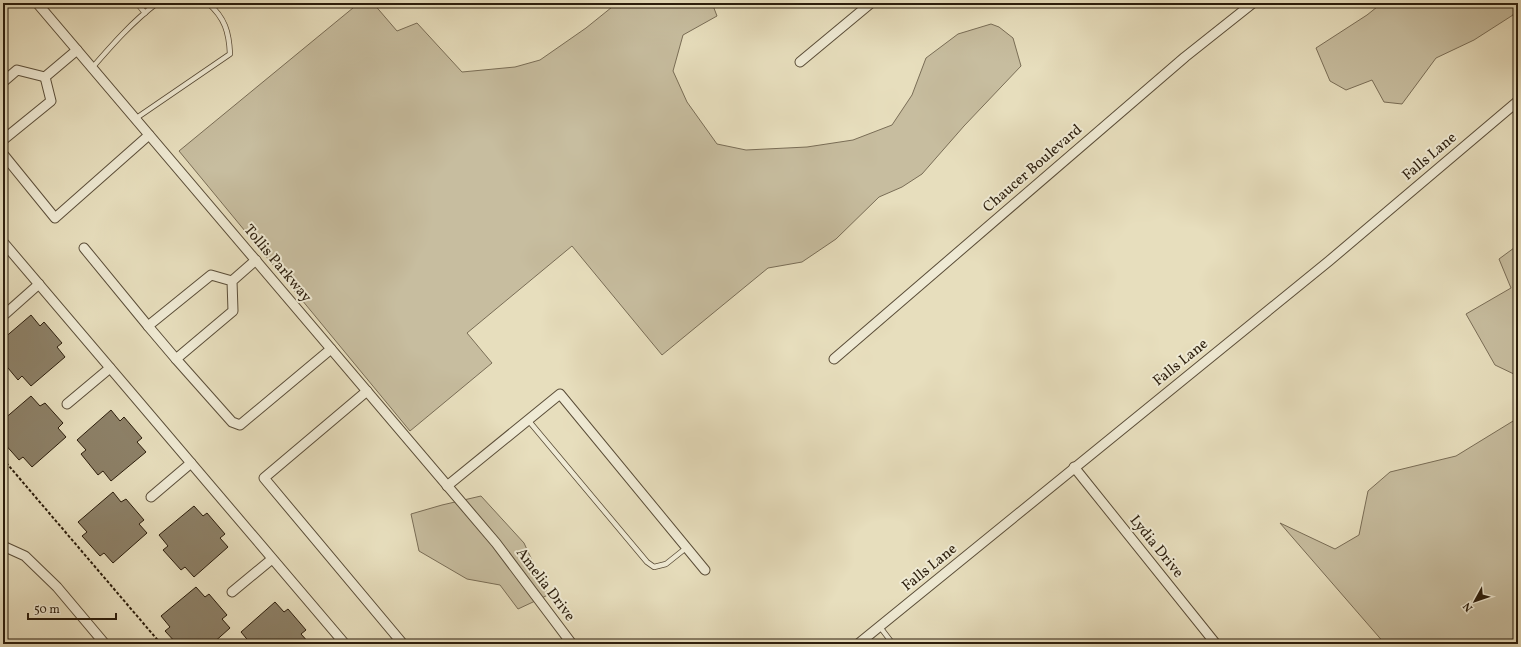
<svg xmlns="http://www.w3.org/2000/svg" width="1521" height="647" viewBox="0 0 1521 647" font-family="Vollkorn,serif">
	<style>
		.green { fill: #c7bd9f; stroke: #796d56 }
		.building { fill: #8d8168; stroke: #2b1d0c }
		.lines { fill: none; stroke-linecap: round; stroke-linejoin: round }
		.lane-casing { stroke: #5a4d38; stroke-width: 6 }
		.street-casing { stroke: #5a4d38; stroke-width: 11 }
		.path { stroke: #2b1d0c; stroke-width: 2; stroke-dasharray: 3 2; stroke-linecap: butt }
		.lane { stroke: #efead4; stroke-width: 4.5 }
		.street { stroke: #efead4; stroke-width: 9 }
		.labels { text-anchor: middle; dominant-baseline: central; stroke-width: 4; stroke-linejoin: round; paint-order: stroke }
		.street-label { font-size: 15px; fill: #2b1d0c; stroke: #efead4 }
	</style>
	<rect width="100%" height="100%" fill="#e7debd"/>
	<filter id="stains"><feTurbulence type="fractalNoise" baseFrequency=".005" numOctaves="4"/><feColorMatrix values="0 0 0 0 .2 0 0 0 0 .09 0 0 0 0 .02 0 0 0 .5 -.17"/></filter>
	<radialGradient id="worn" r=".72"><stop offset=".6" stop-color="#630" stop-opacity="0"/><stop offset="1" stop-color="#630" stop-opacity=".3"/></radialGradient>
	<g class="green">
		<path d="M 359,3 L 373,3 L 397,31 L 417,23 L 462,72 L 515,67 L 540,60 L 586,28 L 617,3 L 712,3 L 717,16 L 683,35 L 673,71 L 687,102 L 717,144 L 746,150 L 807,147 L 853,140 L 892,125 L 912,95 L 926,58 L 958,34 L 991,24 L 999,27 L 1013,38 L 1021,66 L 964,126 L 922,174 L 902,187 L 879,197 L 836,239 L 802,262 L 768,268 L 662,355 L 572,246 L 467,333 L 492,363 L 410,431 L 179,151 Z"/>
		<path d="M 1382,3 L 1517,3 L 1513,15 L 1474,40 L 1436,58 L 1402,104 L 1384,102 L 1372,80 L 1346,90 L 1330,81 L 1316,48 L 1367,15 Z"/>
		<path d="M 1518,245 L 1518,376 L 1495,365 L 1466,314 L 1511,288 L 1499,259 Z"/>
		<path d="M 1518,418 L 1518,644 L 1385,644 L 1280,523 L 1335,549 L 1359,535 L 1368,491 L 1390,472 L 1456,456 Z"/>
		<path d="M 481,496 L 524,543 L 548,595 L 518,609 L 500,585 L 467,579 L 419,551 L 411,514 L 442,505 Z"/>
	</g>
	<g class="building">
		<path d="M 31,315 L 40,326 L 44,322 L 62,343 L 57,347 L 65,357 L 31,386 L 22,376 L 18,380 L 3,362 L 3,339 Z"/>
		<path d="M 31,396 L 40,406 L 45,403 L 63,423 L 58,428 L 66,437 L 32,467 L 23,457 L 19,460 L 3,442 L 3,420 Z"/>
		<path d="M 111,410 L 120,421 L 124,417 L 142,438 L 137,442 L 146,452 L 111,481 L 103,471 L 98,475 L 81,454 L 86,450 L 77,440 Z"/>
		<path d="M 113,492 L 121,502 L 126,499 L 144,520 L 139,524 L 147,533 L 113,563 L 104,553 L 100,556 L 82,536 L 87,532 L 78,522 Z"/>
		<path d="M 194,506 L 203,516 L 207,513 L 225,534 L 220,538 L 228,547 L 194,577 L 185,567 L 181,570 L 163,550 L 168,546 L 159,535 Z"/>
		<path d="M 196,587 L 205,597 L 209,594 L 227,615 L 222,619 L 230,628 L 212,644 L 177,644 L 165,631 L 170,627 L 161,616 Z"/>
		<path d="M 275,602 L 284,612 L 288,609 L 306,630 L 301,634 L 310,644 L 251,644 L 241,632 Z"/>
	</g>
	<g class="lines">
		<defs>
			<g id="lane">
				<path d="M 137,3 L 145,13"/>
				<path d="M 92,68 C 112,45 132,22 157,3"/>
				<path d="M 135,119 L 230,54 C 229,32 225,18 208,3"/>
				<path d="M 528,420 L 647,562 L 654,567 L 666,564 L 686,548"/>
				<path d="M 880,627 L 893,644"/>
			</g>
			<g id="street">
				<path d="M 37,3 L 496,543 L 572,644"/>
				<path d="M 800,62 L 871,3"/>
				<path d="M 45,77 L 77,50"/>
				<path d="M 3,82 L 17,70 L 45,77"/>
				<path d="M 3,140 L 51,101 L 45,77"/>
				<path d="M 3,154 L 55,218 L 149,135"/>
				<path d="M 3,242 L 345,644"/>
				<path d="M 84,248 L 148,326"/>
				<path d="M 232,281 L 233,311 L 176,359 L 148,326 L 211,275 L 232,281 L 256,260"/>
				<path d="M 3,316 L 39,284"/>
				<path d="M 176,359 L 232,422 L 240,425 L 331,349"/>
				<path d="M 834,359 L 1185,57 L 1253,3"/>
				<path d="M 367,391 L 264,478 L 403,644"/>
				<path d="M 67,404 L 110,368"/>
				<path d="M 1074,467 L 1216,644"/>
				<path d="M 447,486 L 560,394 L 705,570"/>
				<path d="M 151,497 L 191,463"/>
				<path d="M 3,546 L 25,556 L 57,587 L 105,644"/>
				<path d="M 232,592 L 272,559"/>
				<path d="M 858,644 L 1329,261 L 1518,101"/>
			</g>
		</defs>
		<use href="#lane" class="lane-casing"/>
		<use href="#street" class="street-casing"/>
		<path class="path" d="M 3,459 L 161,644"/>
		<use href="#lane" class="lane"/>
		<use href="#street" class="street"/>
	</g>
	<g class="labels">
		<g class="street-label">
			<text transform="translate(1430 157) rotate(-40)">Falls Lane</text>
			<text transform="translate(1033 169) rotate(-41)">Chaucer Boulevard</text>
			<text transform="translate(277 264) rotate(50)">Tollis Parkway</text>
			<text transform="translate(1181 363) rotate(-39)">Falls Lane</text>
			<text transform="translate(1156 547) rotate(51)">Lydia Drive</text>
			<text transform="translate(930 568) rotate(-39)">Falls Lane</text>
			<text transform="translate(545 585) rotate(53)">Amelia Drive</text>
		</g>
	</g>
	<rect width="1521" height="647" fill="none" stroke="#e7debd" stroke-width="16"/>
	<rect x="4" y="4" width="1513" height="639" fill="none" stroke="#2b1d0c" stroke-width="2"/>
	<rect x="8" y="8" width="1505" height="631" fill="none" stroke="#2b1d0c"/>
	<g transform="translate(1475 601) rotate(230)" stroke="#efead4" stroke-width="3" paint-order="stroke">
	<path d="M0-3L7 15L0 10L-7 15Z" fill="#2b1d0c"/>
	<text y="-6" font-size="11" font-weight="bold" text-anchor="middle" fill="#2b1d0c">N</text>
	</g>
	<path d="M28 613v6h88v-6" fill="none" stroke="#2b1d0c" stroke-width="2"/>
	<text x="34" y="613" font-size="12" fill="#2b1d0c" stroke="#efead4" stroke-width="3" paint-order="stroke">50 m</text>
	<rect width="100%" height="100%" filter="url(#stains)"/>
	<rect width="100%" height="100%" fill="url(#worn)"/>
</svg>
